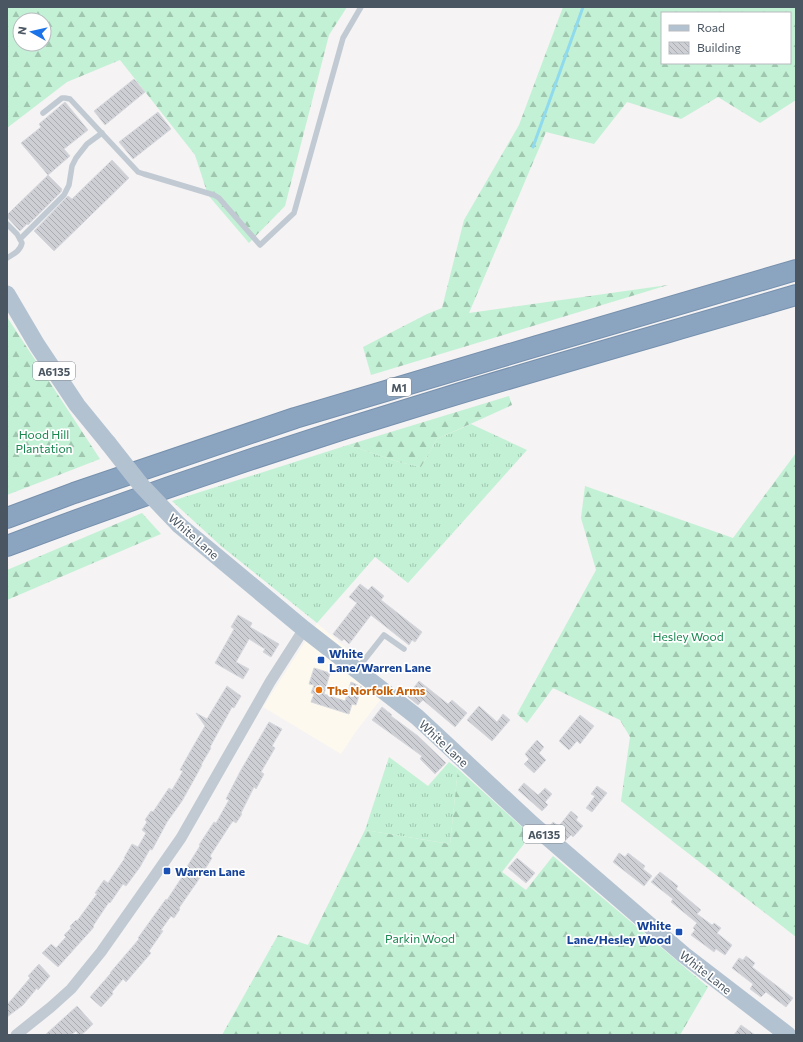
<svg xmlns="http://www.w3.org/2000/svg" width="803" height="1042" viewBox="0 0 803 1042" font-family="Commissioner,sans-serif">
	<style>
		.commercial { fill: #fdf9ef }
		.grass { fill: url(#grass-tufts) }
		.forest { fill: url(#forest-firs); fill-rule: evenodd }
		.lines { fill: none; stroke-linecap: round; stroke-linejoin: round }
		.stream { stroke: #90daee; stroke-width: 3 }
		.building { fill: url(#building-back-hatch); stroke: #d7d9de }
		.highway-casing { stroke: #7690ad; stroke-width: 22 }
		.lane { stroke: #c1cad2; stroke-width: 5.5 }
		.street { stroke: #c1cad2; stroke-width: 11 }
		.primary { stroke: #b3c2d1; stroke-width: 17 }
		.highway { stroke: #8ba5c1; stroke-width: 20 }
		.primary-bridge { stroke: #b3c2d1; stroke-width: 17 }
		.transit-dot { fill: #1a4fb4; stroke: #fff; stroke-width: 1.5 }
		.food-dot { fill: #e8710a; stroke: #fff; stroke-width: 1.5 }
		.labels { text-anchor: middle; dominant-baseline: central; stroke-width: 3.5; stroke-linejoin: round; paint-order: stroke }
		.shield { fill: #fff; stroke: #808990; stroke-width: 1 }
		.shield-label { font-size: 11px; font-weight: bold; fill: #4a5661 }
		.park-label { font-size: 12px; fill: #17864f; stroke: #fff }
		.street-label { font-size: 12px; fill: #4a5661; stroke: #fff }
		.transit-label { font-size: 12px; font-weight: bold; fill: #164399; stroke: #fff; text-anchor: start }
		.food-label { font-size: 12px; font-weight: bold; fill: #c56008; stroke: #fff; text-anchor: start }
	</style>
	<defs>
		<pattern id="grass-tufts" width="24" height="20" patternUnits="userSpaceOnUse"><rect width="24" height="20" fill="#c3f1d5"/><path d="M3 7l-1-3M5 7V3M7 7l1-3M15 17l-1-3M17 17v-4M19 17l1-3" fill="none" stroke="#a0c6b0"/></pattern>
		<pattern id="forest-firs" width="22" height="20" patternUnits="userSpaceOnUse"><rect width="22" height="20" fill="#c3f1d5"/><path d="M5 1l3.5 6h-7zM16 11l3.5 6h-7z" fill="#a0c6b0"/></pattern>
		<pattern id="building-back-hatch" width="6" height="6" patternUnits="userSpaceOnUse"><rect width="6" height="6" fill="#cdcfd5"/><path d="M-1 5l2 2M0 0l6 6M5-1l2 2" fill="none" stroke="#a8abb0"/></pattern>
	</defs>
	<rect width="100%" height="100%" fill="#f5f3f3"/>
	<path class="commercial" d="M 317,623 L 391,686 L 355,733 L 341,754 L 263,707 Z"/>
	<g class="grass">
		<path d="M 471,424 L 527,450 L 408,583 L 375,557 L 317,623 L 221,546 L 172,501 L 348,445 L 399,462 L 421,467 L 437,439 Z"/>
		<path d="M 389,757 L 428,786 L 449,762 L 458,769 L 450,844 L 365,830 Z"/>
	</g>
	<g class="forest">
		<path d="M 7,7 L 347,7 L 329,35 L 285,206 L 249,243 L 208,195 L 195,155 L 120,60 L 67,82 L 7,128 ZM 20,20 L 44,20 L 44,44 L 20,44 Z"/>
		<path d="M 563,7 L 796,7 L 796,100 L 760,123 L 718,97 L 681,119 L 627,102 L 594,144 L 546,132 L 469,313 L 668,285 L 371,375 L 363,347 L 427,314 L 442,308 L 464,220 L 519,125 ZM 662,13 L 790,13 L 790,63 L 662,63 Z"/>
		<path d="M 7,317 L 100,459 L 7,495 Z"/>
		<path d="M 509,396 L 512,405 L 437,439 L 421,467 L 399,462 L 348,445 Z"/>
		<path d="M 796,453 L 796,937 L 621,801 L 630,737 L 620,720 L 553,688 L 527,723 L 517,714 L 596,570 L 581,518 L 585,486 L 733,538 Z"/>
		<path d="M 142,513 L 161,534 L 7,600 L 7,570 Z"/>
		<path d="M 458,769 L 531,835 L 502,872 L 526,890 L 553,856 L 708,987 L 680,1035 L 222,1035 L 278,935 L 308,945 L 365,830 L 450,844 Z"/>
	</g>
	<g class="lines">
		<path class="stream" d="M 533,147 L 583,7"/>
	</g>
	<g class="building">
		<path d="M 134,79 L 145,92 L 105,125 L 94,111 Z"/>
		<path d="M 65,102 L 88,130 L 64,149 L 70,156 L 48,175 L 21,143 L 41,127 L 39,124 Z"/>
		<path d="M 158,112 L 171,129 L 133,159 L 119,142 Z"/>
		<path d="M 112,160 L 129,178 L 54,251 L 34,231 L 68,196 L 72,199 Z"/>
		<path d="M 48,175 L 62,189 L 61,192 L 28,225 L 27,224 L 20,231 L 7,217 L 7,215 Z"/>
		<path d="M 360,584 L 368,590 L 372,586 L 384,596 L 381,600 L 422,632 L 415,642 L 412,640 L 409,645 L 371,615 L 349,644 L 344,639 L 342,641 L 333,634 L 357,603 L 349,597 Z"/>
		<path d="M 238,615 L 252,623 L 250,627 L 279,644 L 271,657 L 263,652 L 265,649 L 249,639 L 236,662 L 249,669 L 243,679 L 215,663 L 234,629 L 231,627 Z"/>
		<path d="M 314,668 L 330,673 L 324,694 L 345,701 L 351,682 L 362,687 L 356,705 L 352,704 L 349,714 L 311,702 L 314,694 L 311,693 L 314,685 L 309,684 Z"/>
		<path d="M 419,681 L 448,704 L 452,700 L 467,713 L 455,727 L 423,700 L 418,705 L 407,696 Z"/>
		<path d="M 227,686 L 241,696 L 234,708 L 232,707 L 210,747 L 211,748 L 201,765 L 202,765 L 182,801 L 167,822 L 152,850 L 150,849 L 140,867 L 126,886 L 123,884 L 110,903 L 109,902 L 93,926 L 94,927 L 58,967 L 42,953 L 51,944 L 56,948 L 66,937 L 64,935 L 71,928 L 70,926 L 76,920 L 77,921 L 97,894 L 95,893 L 104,880 L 108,883 L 125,858 L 124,858 L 132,844 L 138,847 L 146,833 L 142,830 L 147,822 L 145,820 L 151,811 L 153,812 L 169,788 L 172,790 L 183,771 L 180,770 L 190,752 L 205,726 L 196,713 L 207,719 Z"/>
		<path d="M 479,706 L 497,722 L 503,714 L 510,720 L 492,741 L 467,720 Z"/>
		<path d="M 382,707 L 392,715 L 391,716 L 418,736 L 446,763 L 435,774 L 420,759 L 422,756 L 372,720 Z"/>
		<path d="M 580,715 L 594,726 L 580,744 L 577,741 L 569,750 L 559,741 Z"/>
		<path d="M 269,722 L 282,729 L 272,746 L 275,748 L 261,772 L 264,774 L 256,789 L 254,787 L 241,813 L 242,814 L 236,823 L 233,821 L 230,825 L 210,856 L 212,858 L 197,882 L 179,908 L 180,909 L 174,918 L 171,916 L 161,930 L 163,931 L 149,951 L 151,953 L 126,982 L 123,979 L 112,992 L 113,994 L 101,1007 L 90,997 L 111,973 L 110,973 L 139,939 L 138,938 L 166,899 L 167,900 L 184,874 L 183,873 L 200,846 L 199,845 L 214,822 L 216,823 L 229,800 L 226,799 L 241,770 Z"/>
		<path d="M 537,740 L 544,747 L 539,753 L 546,760 L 534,773 L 524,764 L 529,759 L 525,754 Z"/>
		<path d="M 524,783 L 538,795 L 545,788 L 552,794 L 545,802 L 548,805 L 542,811 L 518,790 Z"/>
		<path d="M 597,786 L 607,793 L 592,812 L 586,808 L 595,796 L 591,794 Z"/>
		<path d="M 571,811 L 578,817 L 576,820 L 583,826 L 573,837 L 571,835 L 566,840 L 550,826 L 553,822 L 559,826 Z"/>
		<path d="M 619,853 L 625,857 L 628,853 L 645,866 L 643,869 L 652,876 L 644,886 L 613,862 Z"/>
		<path d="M 517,858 L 535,873 L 526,883 L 508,868 Z"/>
		<path d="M 660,872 L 678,886 L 676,889 L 701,910 L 697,914 L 712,925 L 714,923 L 721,928 L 717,933 L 732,945 L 725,955 L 716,949 L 714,952 L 691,935 L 695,930 L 693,928 L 697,923 L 671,902 L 673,899 L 651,882 Z"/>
		<path d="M 746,956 L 755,963 L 752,967 L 793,998 L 786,1007 L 766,992 L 761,997 L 750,989 L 753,984 L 732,968 L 739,958 L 743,960 Z"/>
		<path d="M 39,964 L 50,976 L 38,990 L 37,988 L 23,1005 L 7,1017 L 7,1005 L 30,978 L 28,976 Z"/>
		<path d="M 77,1006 L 93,1024 L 87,1030 L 81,1035 L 79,1035 L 76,1031 L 71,1035 L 45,1035 Z"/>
		<path d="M 741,1025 L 755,1035 L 734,1035 Z"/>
	</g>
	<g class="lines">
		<defs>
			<g id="highway">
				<path d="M 7,518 L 74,493 L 295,418 L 537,346 L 796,270"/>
				<path d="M 7,546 C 150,492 295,443 441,399 C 559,363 677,330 796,295"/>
			</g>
		</defs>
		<use href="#highway" class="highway-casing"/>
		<g class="lane">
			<path d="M 43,113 L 62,98 L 65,98 L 70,99 L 138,172 L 144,174 L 214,195 L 219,198 L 260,245 L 294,213 L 343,38 L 361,7"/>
			<path d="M 7,224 L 17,234 L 22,243 C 20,251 14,254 7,258"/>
			<path d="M 20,239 L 64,195 L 69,185 L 72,166 L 76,158 L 87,144 L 102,133"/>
			<path d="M 358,668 L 384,635 L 404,649"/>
		</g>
		<path class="street" d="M 16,1035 L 51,1007 L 71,989 L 101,952 L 151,881 L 181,838 L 270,682 L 304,629"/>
		<g class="primary">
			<path d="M 7,294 L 37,345 L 77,405 L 108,443"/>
			<path d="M 179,525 L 304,629 L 417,717 L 532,824 L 684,955 L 788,1035"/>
		</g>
		<use href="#highway" class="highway"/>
		<path class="primary-bridge" d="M 108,443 L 141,485 L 179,525"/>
	</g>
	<g class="transit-dot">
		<rect x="317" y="656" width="8" height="8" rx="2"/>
		<rect x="163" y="867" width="8" height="8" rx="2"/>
		<rect x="675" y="928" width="8" height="8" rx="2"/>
	</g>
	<circle class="food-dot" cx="319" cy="690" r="4"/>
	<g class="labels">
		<g class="shield">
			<rect x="33" y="362" width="42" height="18" rx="3"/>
			<rect x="387" y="378" width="24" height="18" rx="3"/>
			<rect x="523" y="825" width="42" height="18" rx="3"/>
		</g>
		<g class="shield-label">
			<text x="54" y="371">A6135</text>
			<text x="399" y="387">M1</text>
			<text x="544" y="834">A6135</text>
		</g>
		<g class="park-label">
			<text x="44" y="434">Hood Hill<tspan x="44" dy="14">Plantation</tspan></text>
			<text x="688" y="636">Hesley Wood</text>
			<text x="420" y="938">Parkin Wood</text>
		</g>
		<g class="street-label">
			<text transform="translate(194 536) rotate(41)">White Lane</text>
			<text transform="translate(444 743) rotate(43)">White Lane</text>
			<text transform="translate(706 972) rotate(38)">White Lane</text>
		</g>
		<g class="transit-label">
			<text x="329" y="653">White<tspan x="329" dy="14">Lane/Warren Lane</tspan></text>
			<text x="175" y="871">Warren Lane</text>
			<text x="671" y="925" text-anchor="end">White<tspan x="671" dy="14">Lane/Hesley Wood</tspan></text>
		</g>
		<g class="food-label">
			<text x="327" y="690">The Norfolk Arms</text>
		</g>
	</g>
	<rect width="803" height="1042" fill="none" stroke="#4a5661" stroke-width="16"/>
	<rect x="661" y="12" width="130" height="52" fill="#ffffff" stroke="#b7bbc0"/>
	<rect x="669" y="25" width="20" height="6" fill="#b3c2d1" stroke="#b7bbc0"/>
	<text x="697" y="32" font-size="12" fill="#4a5661">Road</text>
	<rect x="669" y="42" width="20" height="12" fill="url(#building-back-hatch)" stroke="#b7bbc0"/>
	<text x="697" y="52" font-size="12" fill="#4a5661">Building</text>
	<g transform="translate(32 32) rotate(278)"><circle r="19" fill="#ffffff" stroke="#b7bbc0"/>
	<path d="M0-3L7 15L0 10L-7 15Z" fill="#1a73e8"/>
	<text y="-6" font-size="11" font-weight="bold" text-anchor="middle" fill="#4a5661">N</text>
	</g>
</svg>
